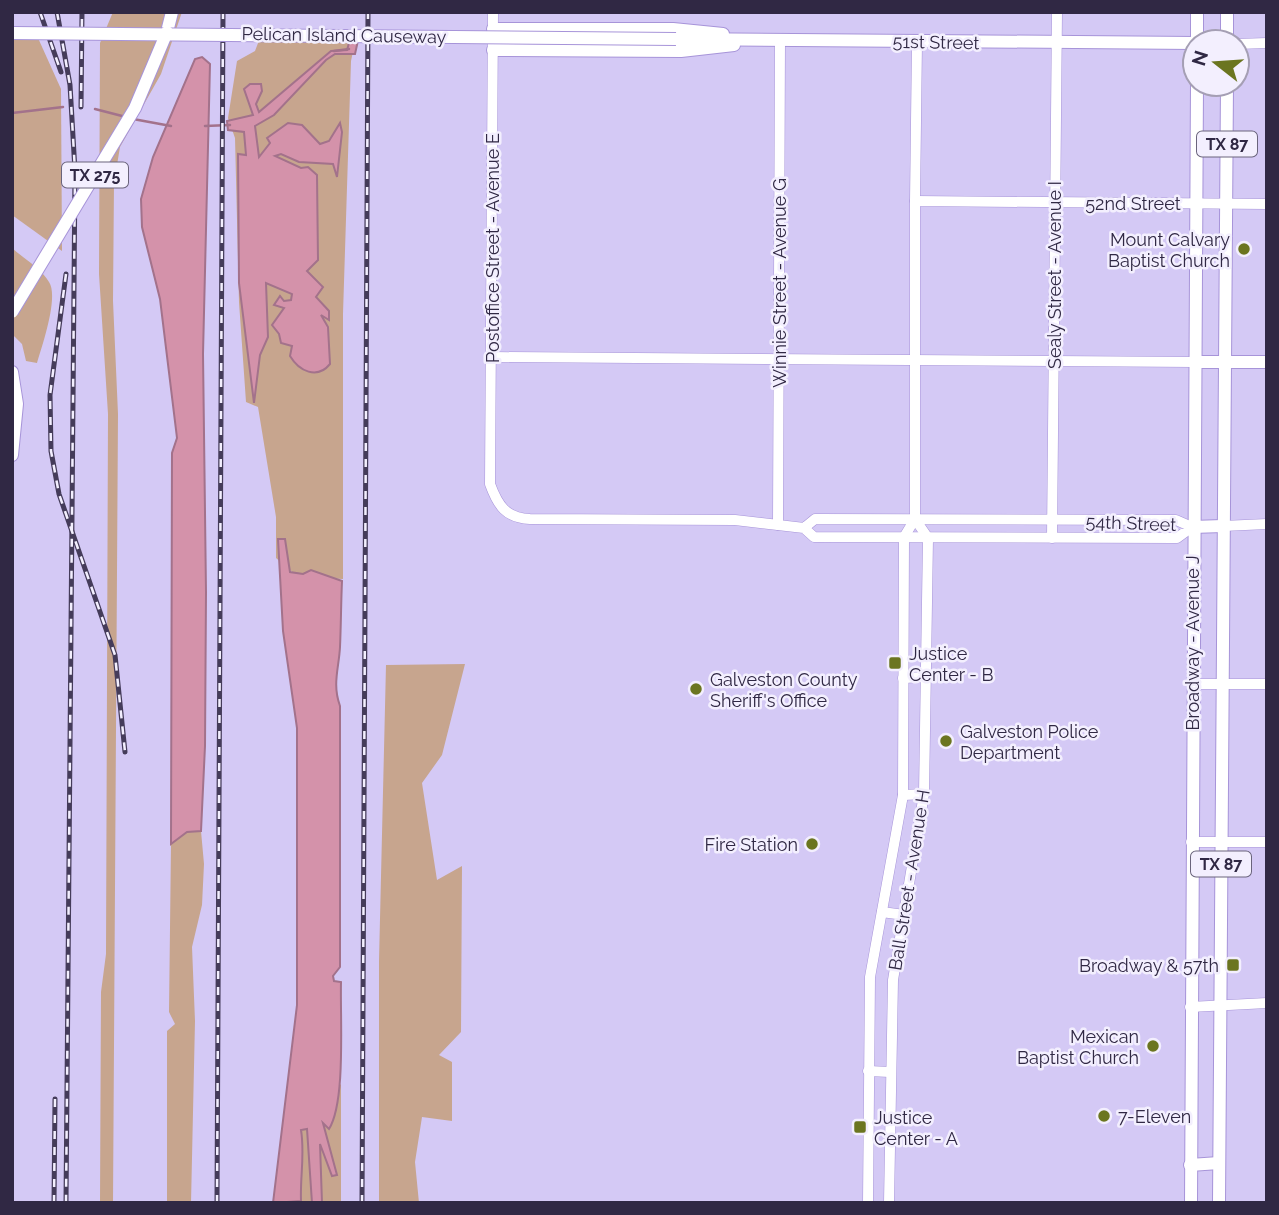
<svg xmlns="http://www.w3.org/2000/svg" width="1279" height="1215" viewBox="0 0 1279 1215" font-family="Raleway,sans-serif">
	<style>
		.green { fill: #c7a58e }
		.water { fill: #d492aa; stroke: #a3728b; stroke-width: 2 }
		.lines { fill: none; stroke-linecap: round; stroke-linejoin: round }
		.stream { stroke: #a3728b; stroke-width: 2.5 }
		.minor-casing { stroke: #a794d9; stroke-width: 11 }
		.major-casing { stroke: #a794d9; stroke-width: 14 }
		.minor { stroke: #fff; stroke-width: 10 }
		.major { stroke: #fff; stroke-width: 12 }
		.rail-casing { stroke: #453c5a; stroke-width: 5 }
		.rail { stroke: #f3effe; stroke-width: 2.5; stroke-dasharray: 8; stroke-linecap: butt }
		.major-bridge-casing { stroke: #a794d9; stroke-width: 14; stroke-linecap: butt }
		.major-bridge { stroke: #fff; stroke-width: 12 }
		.poi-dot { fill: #6b7520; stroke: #f3effe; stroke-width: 2.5 }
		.labels { text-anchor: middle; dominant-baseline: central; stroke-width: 5; stroke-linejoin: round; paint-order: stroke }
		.shield { fill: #f3effe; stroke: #6a647c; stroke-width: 2 }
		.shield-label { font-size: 16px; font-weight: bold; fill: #302844 }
		.street-label { font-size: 18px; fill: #302844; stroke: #f3effe }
		.poi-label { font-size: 18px; fill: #302844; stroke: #f3effe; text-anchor: start }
	</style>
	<rect width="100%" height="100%" fill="#d4c9f5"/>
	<g class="green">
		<path d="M 113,12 L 182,12 L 161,74 L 120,147 L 114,183 L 113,301 L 118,414 L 113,1203 L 100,1203 L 101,992 L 106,954 L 108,414 L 99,274 L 100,43 Z"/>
		<path d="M 263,30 L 357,32 L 351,61 L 343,314 L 343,579 L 298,577 L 276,558 L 276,517 L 258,407 L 246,402 L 239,302 L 235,138 L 228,118 L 237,61 L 255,51 Z"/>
		<path d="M 12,38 L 38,38 L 61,89 L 62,251 L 12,215 Z"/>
		<path d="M 12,248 C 23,258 42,269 49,282 C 59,297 42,346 37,363 L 26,361 L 22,344 L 12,334 Z"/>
		<path d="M 465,664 L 442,755 L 422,783 L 437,880 L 462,866 L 461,1032 L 439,1055 L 452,1062 L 452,1121 L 422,1117 L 415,1162 L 419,1203 L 379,1203 L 379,961 L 386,665 Z"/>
		<path d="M 201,831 L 204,864 L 202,905 L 192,947 L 195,1021 L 191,1203 L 167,1203 L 167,1031 L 175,1024 L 169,1012 L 171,844 L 187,832 Z"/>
		<path d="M 341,1084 L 341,1203 L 280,1203 L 297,1128 Z"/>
	</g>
	<g class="water">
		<path d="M 351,36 L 359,36 L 355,54 L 335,54 L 326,60 L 274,115 L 255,126 L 259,157 L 270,143 L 267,138 L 288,123 L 302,125 L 320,144 L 329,141 L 340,123 L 342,132 L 337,177 L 333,164 L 299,162 L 281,154 L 275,156 L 301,168 L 308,167 L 317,175 L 318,260 L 307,271 L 323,287 L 316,297 L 329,311 L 329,320 L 321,315 L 328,327 L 330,364 C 317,380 299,371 290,356 L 292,346 L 281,343 L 279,334 L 272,325 L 284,308 L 274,305 L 280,296 L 284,301 L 291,300 L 292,294 L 266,283 L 268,337 L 260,355 L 254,403 L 239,283 L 238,154 L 246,155 L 244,132 L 228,130 L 227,121 L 253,115 L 244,89 L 250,84 L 261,84 L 262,91 L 256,104 L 259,112 L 331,51 L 347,50 Z"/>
		<path d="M 202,57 L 210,64 L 203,354 L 206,592 L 205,746 L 201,831 L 187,832 L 171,844 L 172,453 L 177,438 L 160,299 L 142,227 L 141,199 L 153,157 L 195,59 Z"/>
		<path d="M 278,539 L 285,539 L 290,572 L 303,574 L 311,570 L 342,581 C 341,603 341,625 340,647 C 339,668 332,684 340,706 L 340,967 L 333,976 L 334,981 L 341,982 C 340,1018 346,1102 329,1129 L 323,1123 L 337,1175 L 332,1176 L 320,1144 L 322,1203 L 312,1203 L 307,1129 L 301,1130 C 305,1154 300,1177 301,1201 L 273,1203 L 297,1005 L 297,728 L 283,631 Z"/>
	</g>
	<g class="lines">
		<g class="stream">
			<path d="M 334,51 L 349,49"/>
			<path d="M 95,109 L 126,117"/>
			<path d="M 12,113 L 63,107"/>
			<path d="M 133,119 L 171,126"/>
			<path d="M 205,126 L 230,125"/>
		</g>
		<defs>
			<g id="minor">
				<path d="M 493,12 L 490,484 C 498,506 506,518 530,519 L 735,520 L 804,528 L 814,537 L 1177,538 L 1192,527 L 1176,520 L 815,519 L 804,528"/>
				<path d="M 1237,44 L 1267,43"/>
				<path d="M 915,201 L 917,42"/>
				<path d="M 492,357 L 1195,362"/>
				<path d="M 778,525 L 780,40"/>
				<path d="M 1223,526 L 1267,524"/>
				<path d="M 1052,538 L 1057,12"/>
				<path d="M 903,678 L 925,677"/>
				<path d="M 1192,684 L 1267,684"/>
				<path d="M 903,795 L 924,794"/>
				<path d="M 1191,842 L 1267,842"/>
				<path d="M 882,912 L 904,915"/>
				<path d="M 1190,1007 L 1267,1003"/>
				<path d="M 868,1071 L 890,1072"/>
				<path d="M 868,1203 L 870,977 L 903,795 L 904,537 L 915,519 L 915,201 L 1267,204"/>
				<path d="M 889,1203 L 893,980 L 924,794 L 928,538 L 915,519"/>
			</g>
			<g id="major">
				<path d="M 493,29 L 673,29 L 723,34"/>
				<path d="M 167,32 L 172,12"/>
				<path d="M 676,39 L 1195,43"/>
				<path d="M 1197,42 L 1197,12"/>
				<path d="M 1227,42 L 1227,12"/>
				<path d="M 493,50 L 681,51 L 734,45"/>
				<path d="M 1195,362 L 1267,362"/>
				<path d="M 12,372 L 17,404 L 12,455"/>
				<path d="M 1192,527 L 1223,526"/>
				<path d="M 1190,1165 L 1219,1163"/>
				<path d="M 1191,1203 L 1197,84"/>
				<path d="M 1219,1203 L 1227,84"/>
			</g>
		</defs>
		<use href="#minor" class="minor-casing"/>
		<use href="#major" class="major-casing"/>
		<use href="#minor" class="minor"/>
		<use href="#major" class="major"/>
		<defs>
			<g id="rail">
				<path d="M 40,12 L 61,72"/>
				<path d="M 57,12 L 70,85 L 75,171 L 66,1203"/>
				<path d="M 81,107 L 82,12"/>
				<path d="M 66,274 L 50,395 L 51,451 L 59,494 L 115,655 L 125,752"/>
				<path d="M 54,1203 L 55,1099"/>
				<path d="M 217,1203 L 223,12"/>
				<path d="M 362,1203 L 368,12"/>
			</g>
		</defs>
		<use href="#rail" class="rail-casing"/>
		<use href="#rail" class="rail"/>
		<defs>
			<g id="major-bridge">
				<path d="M 12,33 L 676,39"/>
				<path d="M 12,312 L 135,108 L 167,32"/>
			</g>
		</defs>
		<use href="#major-bridge" class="major-bridge-casing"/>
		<use href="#major-bridge" class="major-bridge"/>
	</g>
	<g class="poi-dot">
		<circle cx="1244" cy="249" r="7"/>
		<rect x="888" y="656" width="14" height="14" rx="3.5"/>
		<circle cx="696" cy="689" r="7"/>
		<circle cx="946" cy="741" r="7"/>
		<circle cx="812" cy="844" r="7"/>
		<rect x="1226" y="958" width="14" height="14" rx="3.5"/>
		<circle cx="1153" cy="1046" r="7"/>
		<circle cx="1104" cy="1116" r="7"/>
		<rect x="853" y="1120" width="14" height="14" rx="3.5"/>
	</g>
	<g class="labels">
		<g class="shield">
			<rect x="1197" y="131.5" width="60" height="25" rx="5"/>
			<rect x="62" y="162.5" width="66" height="25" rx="5"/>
			<rect x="1191" y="851.5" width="60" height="25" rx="5"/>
		</g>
		<g class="shield-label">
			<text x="1227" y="144">TX 87</text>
			<text x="95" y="175">TX 275</text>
			<text x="1221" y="864">TX 87</text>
		</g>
		<g class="street-label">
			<text transform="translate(344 35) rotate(1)">Pelican Island Causeway</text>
			<text transform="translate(936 42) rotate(1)">51st Street</text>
			<text x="1133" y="203">52nd Street</text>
			<text transform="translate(492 248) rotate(-90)">Postoffice Street - Avenue E</text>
			<text transform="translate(1054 275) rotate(-90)">Sealy Street - Avenue I</text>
			<text transform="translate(779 283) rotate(-90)">Winnie Street - Avenue G</text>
			<text transform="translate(1131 523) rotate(2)">54th Street</text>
			<text transform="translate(1192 643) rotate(-90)">Broadway - Avenue J</text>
			<text transform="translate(909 880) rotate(-81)">Ball Street - Avenue H</text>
		</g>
		<g class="poi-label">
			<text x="1230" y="239" text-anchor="end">Mount Calvary<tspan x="1230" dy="21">Baptist Church</tspan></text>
			<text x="909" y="653">Justice<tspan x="909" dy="21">Center - B</tspan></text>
			<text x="710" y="679">Galveston County<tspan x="710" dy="21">Sheriff's Office</tspan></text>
			<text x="960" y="731">Galveston Police<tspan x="960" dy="21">Department</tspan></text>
			<text x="798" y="844" text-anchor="end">Fire Station</text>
			<text x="1219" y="965" text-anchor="end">Broadway &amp; 57th</text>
			<text x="1139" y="1036" text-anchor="end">Mexican<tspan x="1139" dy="21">Baptist Church</tspan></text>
			<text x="1118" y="1116">7-Eleven</text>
			<text x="874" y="1117">Justice<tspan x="874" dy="21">Center - A</tspan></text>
		</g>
	</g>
	<rect width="1279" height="1215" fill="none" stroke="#302844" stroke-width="28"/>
	<g transform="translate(1216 63) rotate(287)"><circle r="33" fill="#f3effe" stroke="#a59fb4" stroke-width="2"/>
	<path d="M0-5L12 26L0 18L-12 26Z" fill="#6b7520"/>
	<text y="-10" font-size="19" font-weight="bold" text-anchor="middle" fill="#302844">N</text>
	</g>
</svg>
